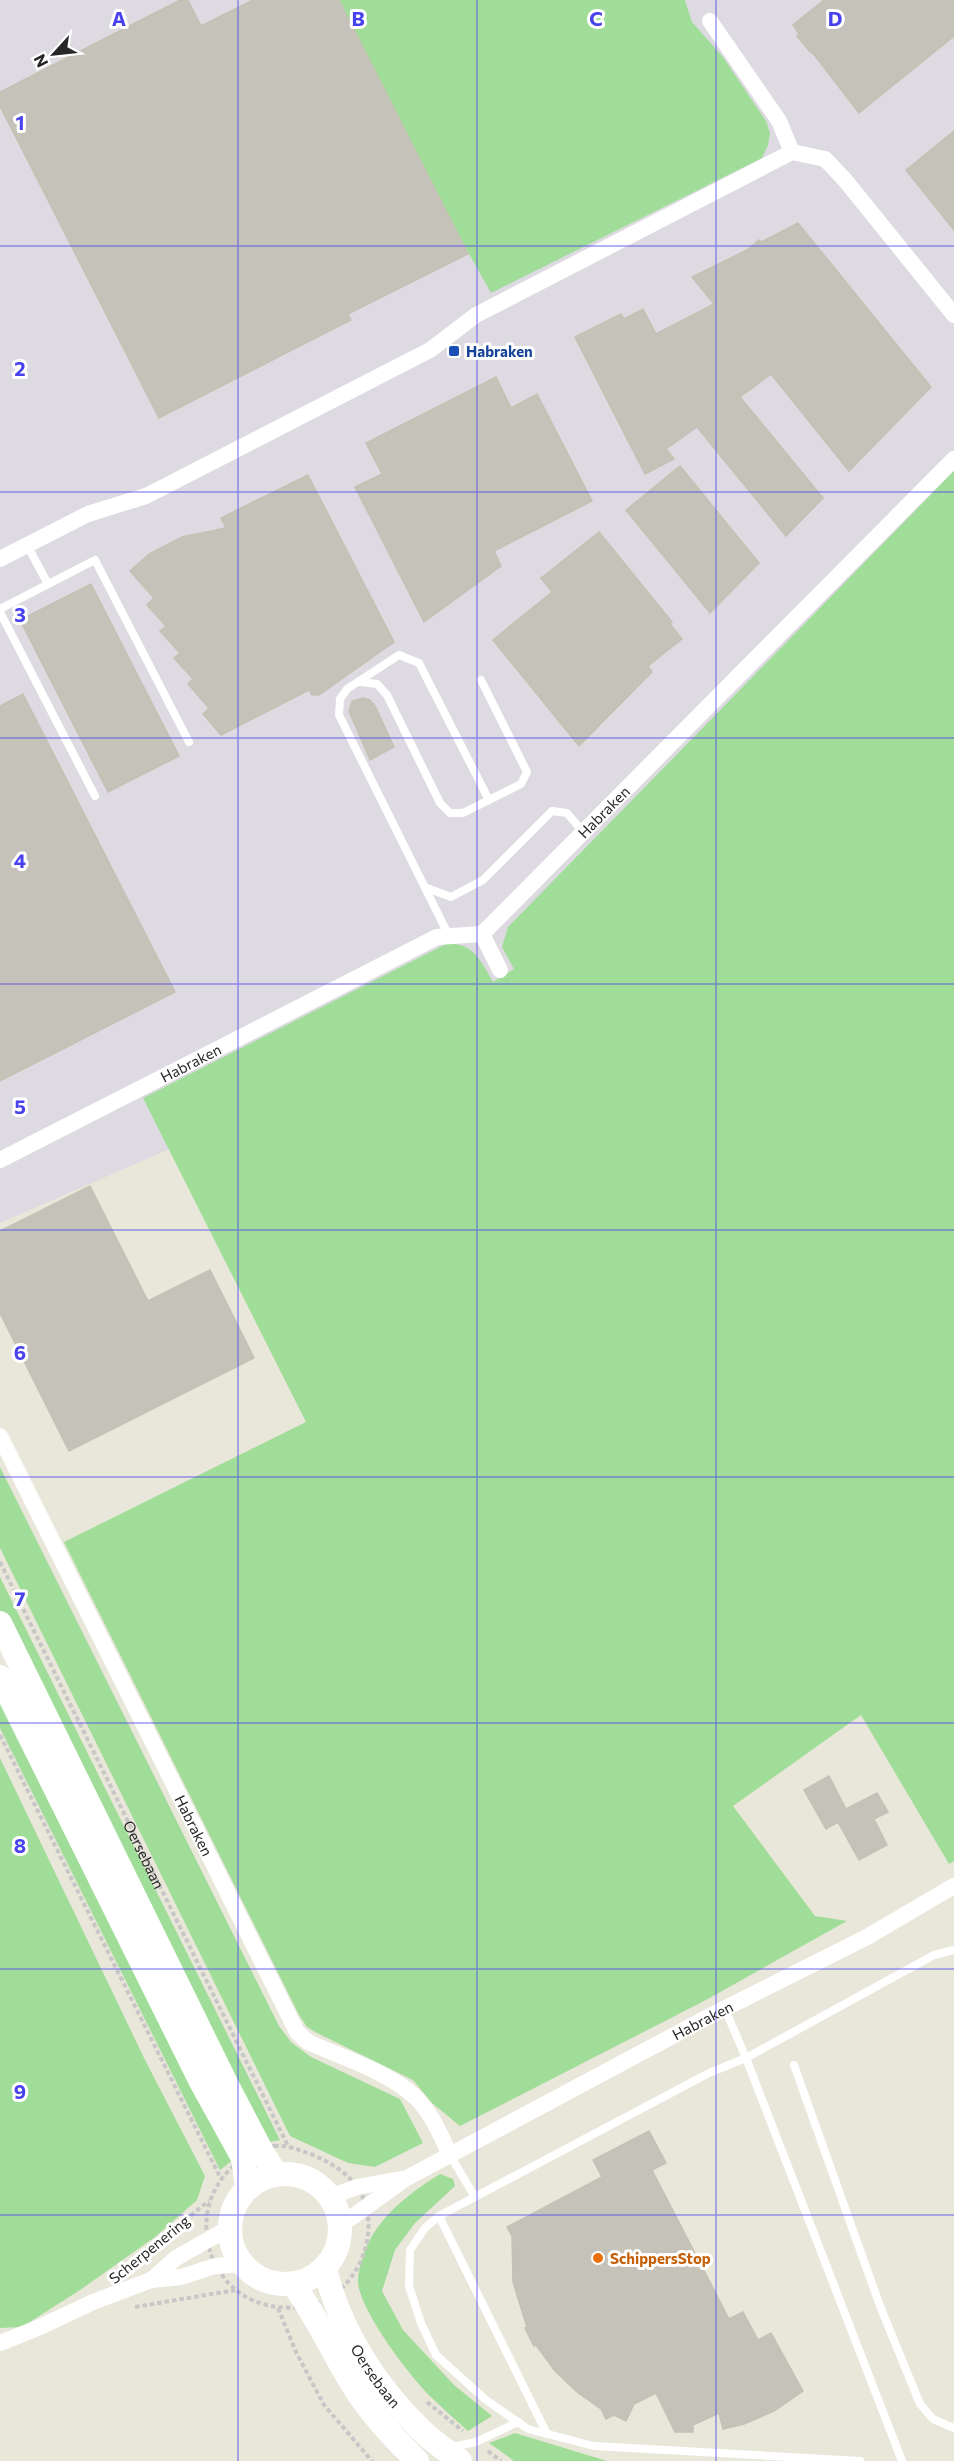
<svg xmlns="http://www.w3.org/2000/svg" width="954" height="2461" viewBox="0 0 954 2461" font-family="Commissioner,sans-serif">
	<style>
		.industrial { fill: #dedae2 }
		.green { fill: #a0dd98 }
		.building { fill: #c4c2b9; stroke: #c4c2b4; stroke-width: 1.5 }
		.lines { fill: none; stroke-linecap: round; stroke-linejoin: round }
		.path { stroke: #c7c7c7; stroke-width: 4; stroke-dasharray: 4.5 3; stroke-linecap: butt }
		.lane { stroke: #fff; stroke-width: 8 }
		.street { stroke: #fff; stroke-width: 16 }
		.secondary { stroke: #fff; stroke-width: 24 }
		.grid { fill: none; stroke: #4841ee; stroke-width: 1.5; stroke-opacity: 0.55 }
		.transit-dot { fill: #1a4fb4; stroke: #fff; stroke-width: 2 }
		.food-dot { fill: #e8710a; stroke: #fff; stroke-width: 2 }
		.labels { text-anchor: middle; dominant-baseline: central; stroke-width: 6; stroke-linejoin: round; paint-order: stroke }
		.transit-label { font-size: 15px; font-weight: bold; fill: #164399; stroke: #fff; text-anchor: start }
		.street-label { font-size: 15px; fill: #272727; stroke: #fff }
		.food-label { font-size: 15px; font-weight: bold; fill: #c56008; stroke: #fff; text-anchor: start }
		.grid-label { font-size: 20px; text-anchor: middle; font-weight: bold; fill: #4841ee; stroke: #fff; stroke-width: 6; stroke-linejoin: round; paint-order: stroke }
	</style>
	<rect width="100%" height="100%" fill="#e9e6da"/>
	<path class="industrial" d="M 0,0 L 954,0 L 954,626 L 553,982 L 0,1223 Z"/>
	<g class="green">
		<path d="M 327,0 L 685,0 L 692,22 L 723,57 L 766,121 L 770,133 L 768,145 L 762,158 L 491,293 Z"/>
		<path d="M 954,471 L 954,1861 L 949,1864 L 861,1715 L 733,1806 L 815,1916 L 847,1921 L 706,2000 L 460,2126 L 432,2103 L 413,2080 L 315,2032 L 307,2027 L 299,2015 L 64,1542 L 306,1422 L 143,1098 L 446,944 C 473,942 481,961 493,982 L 514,969 L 502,947 L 508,927 Z"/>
		<path d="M 0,1467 L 279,2026 L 291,2042 L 311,2057 L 400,2099 L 423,2143 L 375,2167 L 348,2163 L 290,2136 L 0,1548 Z"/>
		<path d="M 0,1577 L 280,2140 L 264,2143 L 0,1611 Z"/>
		<path d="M 0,1695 L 234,2159 L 220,2170 L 0,1728 Z"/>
		<path d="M 0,1758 L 145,2060 L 205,2176 L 197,2200 L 155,2237 L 80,2290 L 22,2327 L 0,2328 Z"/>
		<path d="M 440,2174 L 453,2179 L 455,2186 L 415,2223 L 395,2250 L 382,2291 L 403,2330 L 454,2385 L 492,2416 L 468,2431 C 456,2420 443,2409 431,2397 C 411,2378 355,2305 358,2278 C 364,2228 400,2199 440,2174 Z"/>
		<path d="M 515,2433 L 607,2461 L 514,2461 L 489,2443 Z"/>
	</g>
	<g class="building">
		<path d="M 180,0 L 188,0 L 201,26 L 253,0 L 339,0 L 468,254 L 348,314 L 351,320 L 159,418 L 0,106 L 0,92 Z"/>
		<path d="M 824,0 L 954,0 L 954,36 L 859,113 L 812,52 L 811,53 L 797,36 L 799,34 L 793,25 Z"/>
		<path d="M 954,131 L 954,230 L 906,170 Z"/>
		<path d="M 798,223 L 931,387 L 849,471 L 771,374 L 740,397 L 823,498 L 786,536 L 697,427 L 666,449 L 674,459 L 645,474 L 575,337 L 621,314 L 624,319 L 643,309 L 656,334 L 714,304 L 692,277 L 747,250 L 759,240 L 761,242 Z"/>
		<path d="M 496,377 L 511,408 L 537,394 L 592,501 L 494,551 L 501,566 L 424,622 L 355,487 L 382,474 L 366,443 Z"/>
		<path d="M 680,466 L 759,563 L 710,613 L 626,510 Z"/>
		<path d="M 308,475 L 394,642 L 319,695 L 312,695 L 309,690 L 221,735 L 203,714 L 209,708 L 188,684 L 193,679 L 174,658 L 180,653 L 160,631 L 166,626 L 147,605 L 154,598 L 130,571 L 149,554 L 182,537 L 226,528 L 221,518 Z"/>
		<path d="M 599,532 L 672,622 L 670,624 L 682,639 L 648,666 L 652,672 L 579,746 L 493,640 L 552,592 L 541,578 Z"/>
		<path d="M 91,584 L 179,756 L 108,792 L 20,620 Z"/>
		<path d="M 23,694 L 175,992 L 0,1081 L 0,706 Z"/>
		<path d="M 363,698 L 370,700 L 375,706 L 394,747 L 370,760 L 349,711 L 352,701 Z"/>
		<path d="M 90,1186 L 148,1301 L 210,1270 L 254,1358 L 69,1451 L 0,1313 L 0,1231 Z"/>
		<path d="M 829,1776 L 846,1809 L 877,1793 L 888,1812 L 874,1819 L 887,1845 L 859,1860 L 838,1822 L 826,1829 L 804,1790 Z"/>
		<path d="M 649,2131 L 666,2163 L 652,2170 L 729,2319 L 743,2312 L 758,2340 L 771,2333 L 803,2391 L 774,2411 L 744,2424 L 723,2429 L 719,2413 L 693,2425 L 693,2432 L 675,2432 L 656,2393 L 634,2404 L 626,2421 L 614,2415 L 606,2419 L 601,2409 L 577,2392 L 555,2371 L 536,2345 L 534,2346 L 525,2328 L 527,2327 L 513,2282 L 512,2236 L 507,2227 L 602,2177 L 593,2160 Z"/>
	</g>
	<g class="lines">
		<g class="path">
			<path id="s1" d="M 0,1562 L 288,2146"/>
			<path d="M 0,1735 L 221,2179"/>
			<path d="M 274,2146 C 289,2145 299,2150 313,2155 C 331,2163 345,2171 357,2187 C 386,2228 357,2298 307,2306 C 196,2325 165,2173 274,2146 Z"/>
			<path d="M 127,2268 C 156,2248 181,2222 209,2201"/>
			<path d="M 135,2307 L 235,2290"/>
			<path d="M 278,2308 L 296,2352 L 324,2405 L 372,2461"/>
			<path d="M 427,2402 L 463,2431"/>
			<path d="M 488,2451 L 501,2461"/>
		</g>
		<g class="lane">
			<path d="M 27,545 L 48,584"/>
			<path d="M 0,609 L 95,560 L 189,742"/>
			<path d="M 0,612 L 95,796"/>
			<path d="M 360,682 L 377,684 L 387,695 L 440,803 L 450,813 L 463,813 L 521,784 L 527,772 L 481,680"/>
			<path d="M 427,888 L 451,897 L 483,880 L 552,811 L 567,813 L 584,833"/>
			<path d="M 449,936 L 339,715 L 340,699 L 347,689 L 399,655 L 419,663 L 489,800"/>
			<path d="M 725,2009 L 746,2058 L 902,2461"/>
			<path d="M 794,2065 L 880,2306 L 920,2404 L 933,2419 L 954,2428"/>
			<path d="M 450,2155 L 475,2197"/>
			<path d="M 439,2216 L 547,2434"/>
			<path d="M 448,2448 L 476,2442 L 518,2422"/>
			<path d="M 860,2461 L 594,2446 L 528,2429 L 486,2400 L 436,2355 L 421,2323 L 409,2286 L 410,2250 L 425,2228 L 439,2216 L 709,2073 L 746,2058 L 934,1955 L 954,1950"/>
		</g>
		<g class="street">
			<path d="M 710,21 L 779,121 L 792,152"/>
			<path d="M 0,559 L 88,514 L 146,496 L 430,350 L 476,315 L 792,152 L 825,159 L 845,180 L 954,315"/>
			<path d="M 482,934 L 500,970"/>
			<path id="s2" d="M 0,1160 L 437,937 L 482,934 L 954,459"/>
			<path id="s3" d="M 0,1436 L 297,2032 L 308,2042 C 341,2057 386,2071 413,2095 C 431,2111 440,2134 450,2155"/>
			<path d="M 330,2197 L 357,2187 L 401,2179"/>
			<path id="s4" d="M 341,2225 L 405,2179 L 708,2017 L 867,1937 L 954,1886"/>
			<path d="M 151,2280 L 176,2258 L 229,2228"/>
			<path d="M 0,2343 L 40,2327 L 93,2302 L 151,2280 L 181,2277 L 215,2266 L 242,2264"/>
		</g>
		<g class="secondary">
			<path d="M 0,1623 L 227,2085 L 261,2150 L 276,2174"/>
			<path d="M 0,1677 L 201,2082 L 243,2158 L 247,2187"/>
			<circle cx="285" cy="2229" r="55"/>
			<path id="s5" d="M 325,2268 C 339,2329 375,2385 420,2429 C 432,2441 447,2451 460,2461"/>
			<path d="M 293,2284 C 317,2317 333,2353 354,2387 C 371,2414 394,2438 417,2461"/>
		</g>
	</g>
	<path class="grid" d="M 238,0 L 238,2461M 477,0 L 477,2461M 716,0 L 716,2461M 0,246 L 954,246M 0,492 L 954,492M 0,738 L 954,738M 0,984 L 954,984M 0,1230 L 954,1230M 0,1477 L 954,1477M 0,1723 L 954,1723M 0,1969 L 954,1969M 0,2215 L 954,2215"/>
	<rect class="transit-dot" x="448" y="345" width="12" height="12" rx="3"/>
	<circle class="food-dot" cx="598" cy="2258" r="6"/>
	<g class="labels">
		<g class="transit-label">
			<text x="466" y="351">Habraken</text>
		</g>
		<g class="street-label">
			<text stroke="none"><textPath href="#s2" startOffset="708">Habraken</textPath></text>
			<text stroke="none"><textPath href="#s2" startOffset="214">Habraken</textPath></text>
			<text stroke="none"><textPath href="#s3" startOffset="435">Habraken</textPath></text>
			<text stroke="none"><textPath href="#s1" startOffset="326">Oersebaan</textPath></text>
			<text stroke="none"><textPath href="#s4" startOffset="416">Habraken</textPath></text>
			<text transform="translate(149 2249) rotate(-39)">Scherpenering</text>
			<text stroke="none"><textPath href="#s5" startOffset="120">Oersebaan</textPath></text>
		</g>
		<g class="food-label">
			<text x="610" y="2258">SchippersStop</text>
		</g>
	</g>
	<g class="grid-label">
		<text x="119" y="26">A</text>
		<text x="358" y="26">B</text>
		<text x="596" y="26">C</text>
		<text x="835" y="26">D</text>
		<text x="20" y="130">1</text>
		<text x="20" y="376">2</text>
		<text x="20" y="622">3</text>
		<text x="20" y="868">4</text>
		<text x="20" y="1114">5</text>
		<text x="20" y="1360">6</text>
		<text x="20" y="1606">7</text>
		<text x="20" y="1853">8</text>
		<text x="20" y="2099">9</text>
	</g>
	<g transform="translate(54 54) rotate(243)" stroke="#ffffff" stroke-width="4.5" paint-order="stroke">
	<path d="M0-4.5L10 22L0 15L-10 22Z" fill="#272727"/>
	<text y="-9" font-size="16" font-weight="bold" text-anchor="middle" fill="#272727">N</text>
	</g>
</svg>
